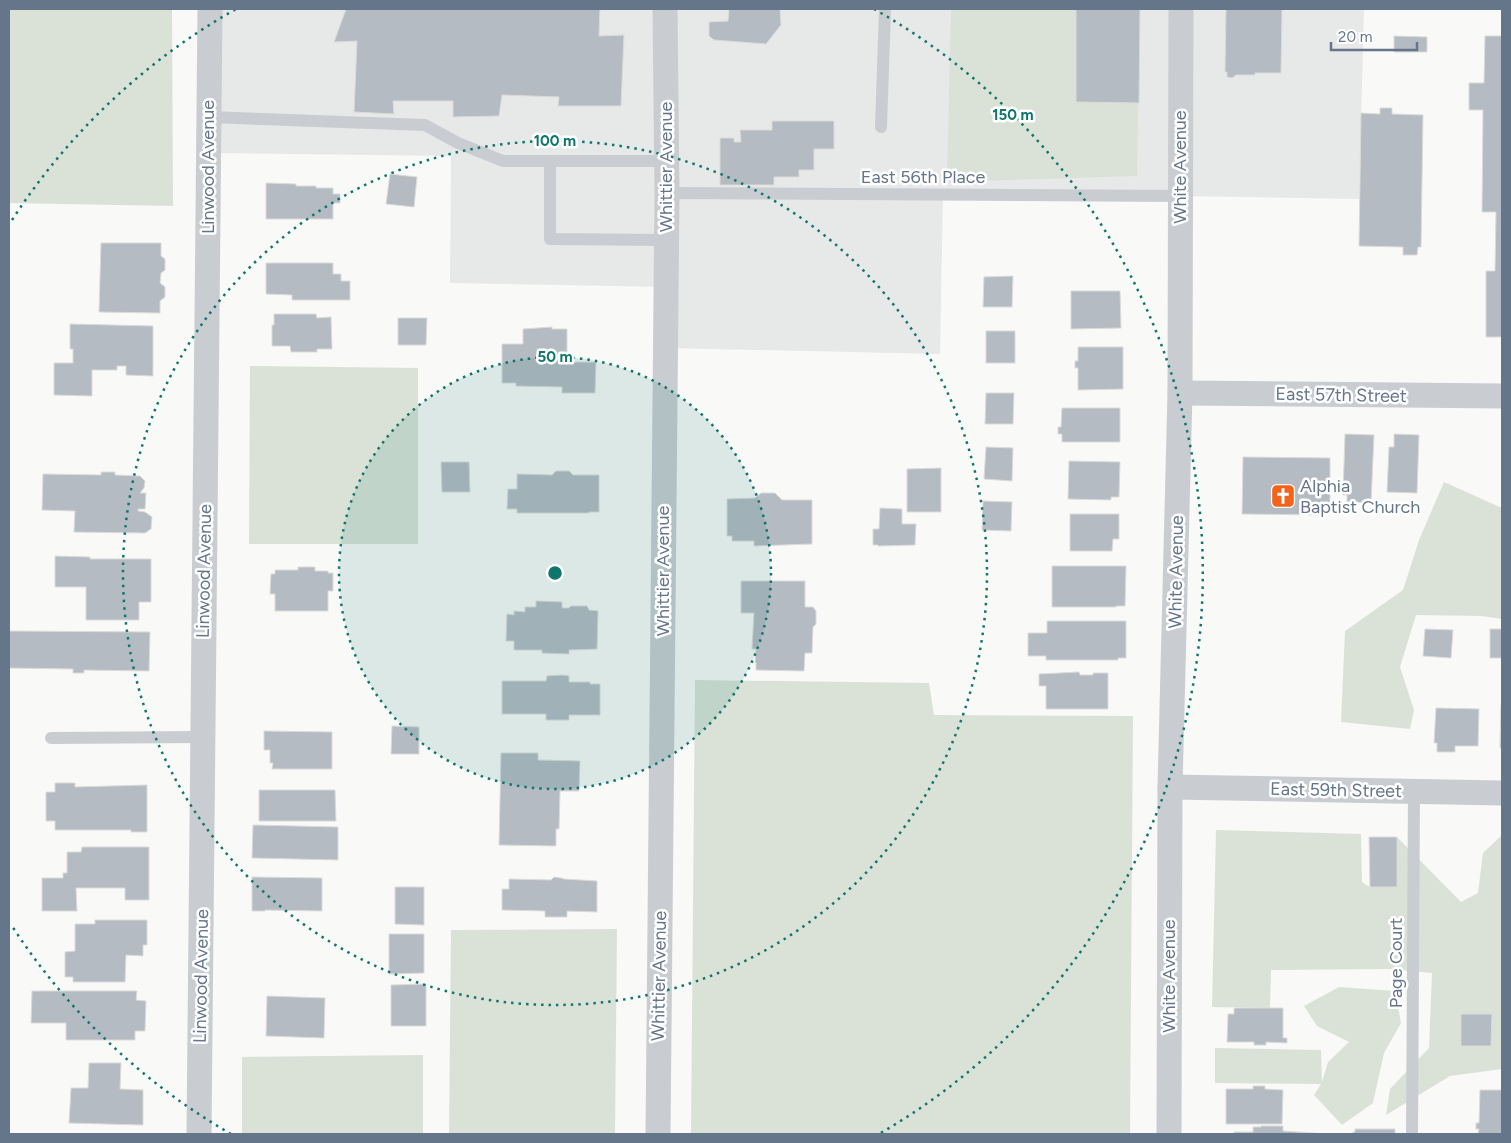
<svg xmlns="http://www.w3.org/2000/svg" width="1511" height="1143" viewBox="0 0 1511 1143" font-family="Figtree,sans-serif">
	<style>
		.built { fill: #e7e8e8 }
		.green { fill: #dae2d7 }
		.building { fill: #b4bbc2; stroke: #dbdbd9 }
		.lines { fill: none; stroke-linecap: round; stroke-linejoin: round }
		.lane { stroke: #c9ccd1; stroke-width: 12 }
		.street { stroke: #c9ccd1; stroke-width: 25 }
		.ring { fill: none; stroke: #0f766e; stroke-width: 2.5; stroke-dasharray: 2.5 5 }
		.labels { text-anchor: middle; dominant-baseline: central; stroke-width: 5; stroke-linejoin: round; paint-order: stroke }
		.street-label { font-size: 18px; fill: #65768b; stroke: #fff }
		.poi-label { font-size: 18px; fill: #65768b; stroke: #fff; text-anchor: start }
		.centre { fill: #0f766e; stroke: #fff; stroke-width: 2.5 }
		.ring-label { font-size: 15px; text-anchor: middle; font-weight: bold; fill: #0f766e; stroke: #fff; stroke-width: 5; stroke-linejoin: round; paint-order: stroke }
	</style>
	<rect width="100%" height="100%" fill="#f9f9f7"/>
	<path class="built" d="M 210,9 L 1364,9 L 1359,199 L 1180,196 L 943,194 L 940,354 L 665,348 L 665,287 L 450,283 L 451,156 L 208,153 Z"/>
	<g class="green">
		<path d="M 9,9 L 172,9 L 173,206 L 9,203 Z"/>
		<path d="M 951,9 L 1140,9 L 1137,176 L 947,182 Z"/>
		<path d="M 250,366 L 418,368 L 418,544 L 249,544 Z"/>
		<path d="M 1444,482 L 1502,508 L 1502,619 L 1482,616 L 1416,615 L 1400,667 L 1414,710 L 1410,729 L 1341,722 L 1345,631 L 1403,590 L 1419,540 Z"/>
		<path d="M 695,680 L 929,683 L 934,715 L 1133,716 L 1130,1134 L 691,1134 Z"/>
		<path d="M 1216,830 L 1361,834 L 1362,882 L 1370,887 L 1397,887 L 1397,837 L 1461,902 L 1478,893 L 1483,853 L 1502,835 L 1502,1069 L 1450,1076 L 1386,1115 L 1390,1089 L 1429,1048 L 1432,973 L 1389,969 L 1271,970 L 1270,1008 L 1212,1007 Z"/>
		<path d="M 617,929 L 615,1134 L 449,1134 L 451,930 Z"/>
		<path d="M 1339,987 L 1395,991 L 1401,1023 L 1384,1053 L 1373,1103 L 1342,1125 L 1314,1095 L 1321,1084 L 1215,1083 L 1215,1048 L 1321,1050 L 1322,1082 L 1328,1062 L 1349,1042 L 1317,1026 L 1304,1006 Z"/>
		<path d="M 423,1055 L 423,1134 L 242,1134 L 242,1057 Z"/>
	</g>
	<g class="building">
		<path d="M 346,9 L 600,9 L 599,36 L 624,35 L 621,106 L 558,106 L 559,97 L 502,95 L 499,116 L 453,117 L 453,101 L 393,101 L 394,114 L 354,112 L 357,41 L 334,42 Z"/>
		<path d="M 729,9 L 780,9 L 781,25 L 766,44 L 714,40 L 709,36 L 709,22 L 728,21 Z"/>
		<path d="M 1076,9 L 1140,9 L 1139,103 L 1076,102 Z"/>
		<path d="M 1226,9 L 1282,9 L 1281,73 L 1255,73 L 1255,75 L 1236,75 L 1232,78 L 1227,77 L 1227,72 L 1225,72 Z"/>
		<path d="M 1394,36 L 1427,37 L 1427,52 L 1394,52 Z"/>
		<path d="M 1485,36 L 1502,36 L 1502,337 L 1486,337 L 1486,271 L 1495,271 L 1496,212 L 1482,212 L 1483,110 L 1469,110 L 1469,83 L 1484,83 Z"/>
		<path d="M 1380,108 L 1392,108 L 1392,114 L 1423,115 L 1421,247 L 1418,247 L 1417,255 L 1403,255 L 1403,247 L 1359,246 L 1361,113 L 1380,114 Z"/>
		<path d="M 772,121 L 834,121 L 834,149 L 814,149 L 814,170 L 799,170 L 799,177 L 774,177 L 774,185 L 720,185 L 720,138 L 734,138 L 734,142 L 741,142 L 740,130 L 772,130 Z"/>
		<path d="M 390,174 L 417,177 L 414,207 L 386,204 Z"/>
		<path d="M 266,183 L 296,184 L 296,186 L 316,186 L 316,188 L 333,188 L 333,194 L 340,194 L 340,203 L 333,203 L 333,219 L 266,219 Z"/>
		<path d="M 101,243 L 161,243 L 161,256 L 165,259 L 165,270 L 161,273 L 160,283 L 165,287 L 165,297 L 160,301 L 160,313 L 99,312 Z"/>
		<path d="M 266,263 L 333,263 L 333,274 L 341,274 L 341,281 L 350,281 L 350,300 L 292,300 L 292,295 L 266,294 Z"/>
		<path d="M 1013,276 L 1012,307 L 983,307 L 984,277 Z"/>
		<path d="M 1071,291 L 1120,291 L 1121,328 L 1071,329 Z"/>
		<path d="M 274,314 L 316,314 L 317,318 L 331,317 L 332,349 L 317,349 L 317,352 L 291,352 L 290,346 L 272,346 L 272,325 L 274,325 Z"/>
		<path d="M 398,318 L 427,318 L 426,345 L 398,345 Z"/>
		<path d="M 70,324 L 153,326 L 153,376 L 126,375 L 126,366 L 117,366 L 117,370 L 92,370 L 92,396 L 54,395 L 54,363 L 73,363 L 73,349 L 70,349 Z"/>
		<path d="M 552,327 L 552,329 L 567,329 L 567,362 L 596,362 L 595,393 L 562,393 L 562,387 L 516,386 L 516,383 L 502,383 L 502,344 L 523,344 L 523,329 Z"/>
		<rect x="986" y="331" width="29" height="32"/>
		<path d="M 1078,347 L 1123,347 L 1123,389 L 1078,390 L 1078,368 L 1075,368 L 1075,361 L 1078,361 Z"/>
		<path d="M 986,393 L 1014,393 L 1013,424 L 985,424 Z"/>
		<path d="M 1062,408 L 1120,408 L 1120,442 L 1062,442 L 1062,434 L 1058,434 L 1058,427 L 1061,427 Z"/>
		<path d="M 1345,434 L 1374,435 L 1371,503 L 1347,502 L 1347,495 L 1343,495 Z"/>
		<path d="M 1394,434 L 1419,435 L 1417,493 L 1387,492 L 1389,447 L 1394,447 Z"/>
		<path d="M 986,447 L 1013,448 L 1012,481 L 984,479 Z"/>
		<path d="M 1243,457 L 1330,458 L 1330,506 L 1324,506 L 1324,515 L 1242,514 Z"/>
		<path d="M 1069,461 L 1120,462 L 1119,497 L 1111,497 L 1111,500 L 1068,499 Z"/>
		<path d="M 441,462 L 469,462 L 470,492 L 442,492 Z"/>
		<path d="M 941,468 L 941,512 L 907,512 L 907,469 Z"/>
		<path d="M 556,471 L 569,471 L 573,475 L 599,475 L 599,512 L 589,512 L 589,513 L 517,513 L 517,509 L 507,509 L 508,489 L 517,489 L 517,474 L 552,475 Z"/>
		<path d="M 101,472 L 115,472 L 115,475 L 140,476 L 145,481 L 144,488 L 140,493 L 146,493 L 145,509 L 138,509 L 138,511 L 145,512 L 152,517 L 151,529 L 145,533 L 74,532 L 75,511 L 42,510 L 43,474 L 101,475 Z"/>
		<path d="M 761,493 L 775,493 L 782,500 L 812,500 L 812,544 L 754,546 L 754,541 L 732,541 L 732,536 L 727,536 L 727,499 L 755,498 Z"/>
		<path d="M 983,501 L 1012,502 L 1011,531 L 982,530 Z"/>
		<path d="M 880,508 L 902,509 L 902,524 L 916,524 L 915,545 L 878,546 L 878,545 L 873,545 L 873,529 L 879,529 Z"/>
		<path d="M 1070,514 L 1119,514 L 1119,539 L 1113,539 L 1112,551 L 1070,551 Z"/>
		<path d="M 55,556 L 90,557 L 90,559 L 151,559 L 151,602 L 139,602 L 139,620 L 86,620 L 86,587 L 55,587 Z"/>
		<path d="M 1052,566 L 1126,566 L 1125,606 L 1116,606 L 1116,607 L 1052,607 Z"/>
		<path d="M 298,567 L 315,567 L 315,571 L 328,571 L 328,573 L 333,573 L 333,591 L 328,591 L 328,611 L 275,611 L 275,594 L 270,594 L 271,574 L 275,574 L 275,570 L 298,570 Z"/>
		<path d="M 741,581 L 805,581 L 805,607 L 813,607 L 816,611 L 816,624 L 813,627 L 812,653 L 805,653 L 804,671 L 756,670 L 756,663 L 755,662 L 756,649 L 752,649 L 754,613 L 741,613 Z"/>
		<path d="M 536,601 L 562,602 L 562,608 L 569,608 L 571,606 L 587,606 L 589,610 L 598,611 L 597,649 L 569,650 L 569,654 L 542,653 L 542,650 L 514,650 L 514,641 L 506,641 L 507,614 L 514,615 L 514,611 L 525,612 L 525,607 L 536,607 Z"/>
		<path d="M 1047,621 L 1126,621 L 1126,658 L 1118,658 L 1118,660 L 1046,660 L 1046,656 L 1028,656 L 1028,633 L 1047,633 Z"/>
		<path d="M 1425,629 L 1453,630 L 1451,658 L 1423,656 Z"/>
		<rect x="1490" y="629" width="12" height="29"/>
		<path d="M 9,631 L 150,632 L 149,671 L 84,670 L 84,673 L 73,673 L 73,669 L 9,668 Z"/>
		<path d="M 1079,672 L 1080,675 L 1093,675 L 1093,673 L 1108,673 L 1108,709 L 1046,709 L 1046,686 L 1039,686 L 1039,674 Z"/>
		<path d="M 562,675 L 569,676 L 569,682 L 590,682 L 590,684 L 600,684 L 600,715 L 569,715 L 569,720 L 546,720 L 546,714 L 502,714 L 502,681 L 546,681 L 547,676 Z"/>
		<path d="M 1501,705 L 1502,705 L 1502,751 L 1502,748 L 1500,748 Z"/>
		<path d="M 1436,708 L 1479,709 L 1478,746 L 1455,746 L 1455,752 L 1437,752 L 1437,743 L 1434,743 Z"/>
		<path d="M 392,726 L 419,727 L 419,754 L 391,754 Z"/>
		<path d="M 264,731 L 332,732 L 332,769 L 272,769 L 273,763 L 270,763 L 270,750 L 264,750 Z"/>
		<path d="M 501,753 L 538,753 L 538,760 L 580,761 L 579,791 L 560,791 L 559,829 L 556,829 L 556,846 L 499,845 Z"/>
		<path d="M 55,783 L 75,783 L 75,787 L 147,785 L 147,832 L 131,832 L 131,830 L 55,830 L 55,821 L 46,821 L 46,792 L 55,792 Z"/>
		<path d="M 259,790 L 335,790 L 336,821 L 259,821 Z"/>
		<path d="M 253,825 L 338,827 L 338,860 L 252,858 Z"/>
		<path d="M 1369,837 L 1397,837 L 1397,887 L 1370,887 Z"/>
		<path d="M 82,847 L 149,847 L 149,900 L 125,900 L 125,888 L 76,888 L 77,911 L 42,911 L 42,878 L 63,878 L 63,873 L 67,873 L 67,852 L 81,852 Z"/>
		<path d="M 252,877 L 322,878 L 322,911 L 265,910 L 265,911 L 252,911 Z"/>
		<path d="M 554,877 L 561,878 L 564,879 L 597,881 L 597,912 L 567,911 L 567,917 L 545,917 L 545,911 L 502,910 L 502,889 L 509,889 L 509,879 L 551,880 Z"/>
		<path d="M 395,887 L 424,887 L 424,925 L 395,924 Z"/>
		<path d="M 95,920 L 147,920 L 147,945 L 143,945 L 143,956 L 126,955 L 125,982 L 73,982 L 73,977 L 65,977 L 65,952 L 75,951 L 75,924 L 95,924 Z"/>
		<path d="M 389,934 L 424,934 L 424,973 L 389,974 Z"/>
		<path d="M 426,984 L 426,1026 L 391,1026 L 391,985 Z"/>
		<path d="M 32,991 L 137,991 L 136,1000 L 146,1001 L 145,1031 L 135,1031 L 135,1040 L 66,1040 L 66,1023 L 31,1023 Z"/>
		<path d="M 267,996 L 325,998 L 324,1038 L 266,1036 Z"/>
		<path d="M 1234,1008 L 1283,1008 L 1283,1038 L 1287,1038 L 1287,1043 L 1266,1042 L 1266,1045 L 1254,1045 L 1254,1042 L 1227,1042 L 1228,1014 L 1234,1014 Z"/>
		<path d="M 1461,1014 L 1492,1014 L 1491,1046 L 1461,1046 Z"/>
		<path d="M 89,1063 L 121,1063 L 120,1089 L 143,1090 L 143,1125 L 69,1123 L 71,1088 L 88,1088 Z"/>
		<path d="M 1253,1086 L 1265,1086 L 1265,1089 L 1283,1090 L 1282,1124 L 1226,1124 L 1226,1089 L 1253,1089 Z"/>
		<path d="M 1480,1090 L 1502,1090 L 1502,1134 L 1478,1134 L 1479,1129 L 1476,1129 L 1476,1123 L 1479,1123 Z"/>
		<path d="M 1261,1126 L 1283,1126 L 1283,1131 L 1327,1134 L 1234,1134 L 1234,1132 L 1253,1132 L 1253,1127 L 1261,1127 Z"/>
		<path d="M 1355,1129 L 1395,1129 L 1395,1134 L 1353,1134 L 1353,1132 L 1355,1132 Z"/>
	</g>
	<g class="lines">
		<g class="lane">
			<path d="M 208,117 L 425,125 L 458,143 L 503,161 L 666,161"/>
			<path d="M 881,127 L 885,9"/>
			<path d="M 550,162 L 550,239 L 666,240"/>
			<path d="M 667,193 L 1180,196"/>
			<path d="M 51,738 L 203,737"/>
			<path d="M 1412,1134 L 1414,791"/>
		</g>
		<g class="street">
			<path d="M 1180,393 L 1502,396"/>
			<path d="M 1170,787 L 1502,793"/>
			<path d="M 199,1134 L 210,9"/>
			<path d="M 658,1134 L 667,193 L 665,9"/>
			<path d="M 1169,1134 L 1170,787 L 1180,393 L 1181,9"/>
		</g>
	</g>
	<circle cx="555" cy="573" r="216" fill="#0f766e" fill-opacity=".12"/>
	<g class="ring">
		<circle cx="555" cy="573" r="216"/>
		<circle cx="555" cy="573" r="432"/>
		<path d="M231 1134A648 648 0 0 1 12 926M12 220A648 648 0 0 1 236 9M874 9A648 648 0 0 1 879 1134"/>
	</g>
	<defs>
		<symbol id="church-square" viewBox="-11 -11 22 22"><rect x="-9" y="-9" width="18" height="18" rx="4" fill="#f5631b" stroke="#fff"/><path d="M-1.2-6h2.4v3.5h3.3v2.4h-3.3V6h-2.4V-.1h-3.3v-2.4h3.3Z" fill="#fff"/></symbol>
	</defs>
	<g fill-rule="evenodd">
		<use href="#church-square" x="1269" y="482" width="28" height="28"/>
	</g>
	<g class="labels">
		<g class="street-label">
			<text transform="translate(208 167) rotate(-90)">Linwood Avenue</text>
			<text transform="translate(666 167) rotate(-90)">Whittier Avenue</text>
			<text transform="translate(1180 167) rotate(-90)">White Avenue</text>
			<text x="923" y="177">East 56th Place</text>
			<text transform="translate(1341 395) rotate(1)">East 57th Street</text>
			<text transform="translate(204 571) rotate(-89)">Linwood Avenue</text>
			<text transform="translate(663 571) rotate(-90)">Whittier Avenue</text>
			<text transform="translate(1176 572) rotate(-89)">White Avenue</text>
			<text transform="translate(1336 790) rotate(1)">East 59th Street</text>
			<text transform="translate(1396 963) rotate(-90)">Page Court</text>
			<text transform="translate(201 976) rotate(-89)">Linwood Avenue</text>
			<text transform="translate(659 976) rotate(-89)">Whittier Avenue</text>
			<text transform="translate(1169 976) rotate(-90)">White Avenue</text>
		</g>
		<g class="poi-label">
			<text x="1300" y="486">Alphia<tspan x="1300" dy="21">Baptist Church</tspan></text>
		</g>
	</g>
	<circle cx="555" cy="573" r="8" class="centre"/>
	<g class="ring-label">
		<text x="1013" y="120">150 m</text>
		<text x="555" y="146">100 m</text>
		<text x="555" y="362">50 m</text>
	</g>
	<rect width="1511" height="1143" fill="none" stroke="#65768b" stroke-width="20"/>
	<path d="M1331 42v8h86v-8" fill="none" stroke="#65768b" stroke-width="2.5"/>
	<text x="1338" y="42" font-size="15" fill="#65768b" stroke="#ffffff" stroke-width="4" paint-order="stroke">20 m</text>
</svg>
